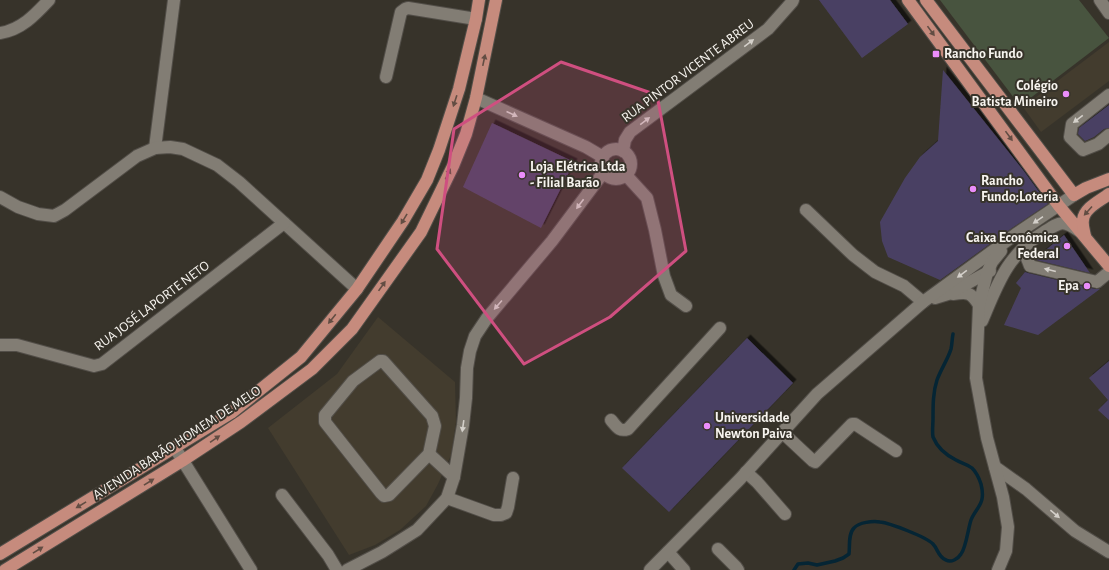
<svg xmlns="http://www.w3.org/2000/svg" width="1109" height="570" viewBox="0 0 1109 570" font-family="'Alegreya Sans',sans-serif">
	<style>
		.built { fill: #433c2e }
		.green { fill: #48543f }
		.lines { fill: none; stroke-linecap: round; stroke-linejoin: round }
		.stream { stroke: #052534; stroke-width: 3.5 }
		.building { fill: #4a4163; filter: url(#shadow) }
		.minor-casing { stroke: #524e48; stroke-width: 14 }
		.major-casing { stroke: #524e48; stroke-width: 14 }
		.minor { stroke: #827d74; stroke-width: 12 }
		.major { stroke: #c68b7d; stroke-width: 12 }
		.oneway { fill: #624d43 }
		.oneway2 { fill: #d4d0ca }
		.marked { fill: #cf4f80; fill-opacity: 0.2; stroke: #cf4f80; stroke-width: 3; stroke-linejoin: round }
		.poi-dot { fill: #eb8dfb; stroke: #37332a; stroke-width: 1.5 }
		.labels { text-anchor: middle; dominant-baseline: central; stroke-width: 4; stroke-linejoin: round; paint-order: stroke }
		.poi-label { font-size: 14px; font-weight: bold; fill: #f7f4ef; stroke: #37332a; text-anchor: start }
		.street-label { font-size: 14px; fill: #f7f4ef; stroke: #37332a }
	</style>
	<defs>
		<filter id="shadow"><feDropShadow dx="3.5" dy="-3.5" stdDeviation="0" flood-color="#0009"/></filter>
	</defs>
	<rect width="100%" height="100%" fill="#37332a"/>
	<g class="built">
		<path d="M 1109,42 L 1109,81 L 1041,132 L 1023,107 Z"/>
		<path d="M 378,317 L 455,382 L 456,422 L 451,455 L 438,484 L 426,506 L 400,530 L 375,545 L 349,555 L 268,428 L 337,374 Z"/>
	</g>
	<path class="green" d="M 940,0 L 1079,0 L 1109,38 L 1020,106 Z"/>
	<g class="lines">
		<path class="stream" d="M 794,570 L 798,564 L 808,563 L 817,565 L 835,561 L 843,558 L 849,554 C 850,546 848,534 854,528 C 859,522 873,521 880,522 C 890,523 926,537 933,544 C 938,549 938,557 946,560 C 951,563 958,559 961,554 C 966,548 968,529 971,520 C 974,512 981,506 982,499 C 983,494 982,488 981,484 C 979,478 976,472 972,468 C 967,464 961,463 956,460 C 946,455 937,447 933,437 C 932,432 933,424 933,419 C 933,405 933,392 937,380 C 941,369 948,359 951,349 C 952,345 952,339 953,334"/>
	</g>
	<g class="building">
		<path d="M 819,0 L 890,0 L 908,24 L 862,58 Z"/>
		<path d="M 943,70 L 1023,170 L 1048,204 L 1012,228 L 940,280 L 888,257 L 882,241 L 880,222 L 905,178 L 920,157 L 938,141 Z"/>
		<path d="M 1109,105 L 1109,128 L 1104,129 L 1094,137 L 1085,141 L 1078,134 L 1079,128 Z"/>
		<path d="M 492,123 L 574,162 L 541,228 L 463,187 Z"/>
		<path d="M 1064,235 L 1090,273 L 1036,260 L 1036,258 Z"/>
		<path d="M 1025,272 L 1028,273 L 1095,289 L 1100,289 L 1038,335 L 1004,325 L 1021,288 L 1016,283 Z"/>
		<path d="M 747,338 L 793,383 L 669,512 L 622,468 Z"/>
		<path d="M 1109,361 L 1109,420 L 1098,410 L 1108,400 L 1089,378 Z"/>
	</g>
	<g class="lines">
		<defs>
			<g id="minor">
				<path d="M 1100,0 L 1109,13"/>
				<path d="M 0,33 C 21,30 35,15 49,0"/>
				<path d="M 386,77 L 401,12 L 405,9 L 408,8 L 476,19"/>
				<path d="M 1109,95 L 1072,124 L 1070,137 L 1083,150 L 1098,144 L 1109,135"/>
				<path d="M 476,98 L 586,147 L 603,157"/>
				<path d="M 155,148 L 174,0"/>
				<circle cx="616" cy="164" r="15"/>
				<path d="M 623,151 L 625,140 L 630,132 L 768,29 L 792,2 L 793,0"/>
				<path d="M 626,175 L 647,198 L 655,230 L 664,276 L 671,295 L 686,306"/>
				<path d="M 0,197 L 18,207 L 38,214 L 54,216 L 65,210 L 137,156 L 155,148 L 170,147 L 183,149 L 217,165 L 239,182 L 357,289"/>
				<path d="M 806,210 L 853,255 L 875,272 L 904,286 L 923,302"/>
				<path d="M 1023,248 L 1030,266 L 1097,282 L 1109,272"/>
				<path d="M 953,294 C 968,292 971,292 979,305"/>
				<path d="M 935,298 L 948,294 L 990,271"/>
				<path d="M 982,321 C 998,283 1007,255 1044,232 C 1060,222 1063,219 1079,231"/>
				<path d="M 0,345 L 17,345 L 94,366 L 102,364 L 284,223"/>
				<path d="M 380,361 L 383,361 L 432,416 L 435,426 L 429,454 L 389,495 L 384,496 L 381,493 L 325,422 L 325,415 L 353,381 Z"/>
				<path d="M 611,420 C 617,427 619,432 628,429 L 720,328"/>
				<path d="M 782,432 L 813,461 L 815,462 L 852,424 L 855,424 L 896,451"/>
				<path d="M 175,448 L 251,570"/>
				<path d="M 429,454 L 454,477"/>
				<path d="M 995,467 L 1026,489 L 1075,531 L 1109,552"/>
				<path d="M 746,472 L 757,482 L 785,514"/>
				<path d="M 282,495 L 328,555 L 337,570"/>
				<path d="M 447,498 L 494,515 L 501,515 L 506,513 L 508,507 L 513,478"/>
				<path d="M 718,549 L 736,567 L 738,570"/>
				<path d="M 668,552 L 684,570"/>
				<path d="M 347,570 L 382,552 L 417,530 L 447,498 L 454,477 L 463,425 L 466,398 L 467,368 L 470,351 L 475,336 L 487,318 L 552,241 L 603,173"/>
				<path d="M 650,570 L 740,479 L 817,394 L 923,302 L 1016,234 L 1074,195"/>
				<path d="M 998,570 L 1006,551 L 1008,527 L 1003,497 L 987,438 L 976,378 L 979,305 L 987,273 L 992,262 L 1001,251"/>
			</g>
			<g id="major">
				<path d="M 908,0 L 1059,206 L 1109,266"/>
				<path d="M 926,0 L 1074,195 L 1086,188 L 1109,179"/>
				<path d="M 1085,236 C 1084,231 1082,225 1083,220 C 1084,208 1100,201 1109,194"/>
				<path d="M 0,554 L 231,413 L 301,357 L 357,289 L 403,221 L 427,180 L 439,150 L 459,89 L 476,19 L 479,0"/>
				<path d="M 5,570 L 182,461 L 241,422 L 312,369 L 352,329 L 421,232 L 453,166 L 466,134 L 476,98 L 496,0"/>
			</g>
		</defs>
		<use href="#minor" class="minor-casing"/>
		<use href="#major" class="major-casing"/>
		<use href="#minor" class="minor"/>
		<use href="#major" class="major"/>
	</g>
	<defs><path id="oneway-solid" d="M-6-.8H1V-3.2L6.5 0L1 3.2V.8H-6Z"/></defs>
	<g class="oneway">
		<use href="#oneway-solid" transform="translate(931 31) rotate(54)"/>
		<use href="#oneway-solid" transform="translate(484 60) rotate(-78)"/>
		<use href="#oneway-solid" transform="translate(455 101) rotate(108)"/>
		<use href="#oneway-solid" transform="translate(1009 136) rotate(54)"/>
		<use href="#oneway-solid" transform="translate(448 174) rotate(-64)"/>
		<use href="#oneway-solid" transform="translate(1088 211) rotate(132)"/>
		<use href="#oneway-solid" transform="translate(404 219) rotate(121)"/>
		<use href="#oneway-solid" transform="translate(382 286) rotate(-55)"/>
		<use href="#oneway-solid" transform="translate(332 319) rotate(129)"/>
		<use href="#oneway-solid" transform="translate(215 439) rotate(-34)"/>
		<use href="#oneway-solid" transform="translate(149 482) rotate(-32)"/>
		<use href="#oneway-solid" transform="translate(81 505) rotate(149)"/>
		<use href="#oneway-solid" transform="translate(38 550) rotate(-32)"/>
	</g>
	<g class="oneway2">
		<use href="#oneway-solid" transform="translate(749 43) rotate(-37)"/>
		<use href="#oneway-solid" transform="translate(512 114) rotate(24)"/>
		<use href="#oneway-solid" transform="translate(1078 119) rotate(143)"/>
		<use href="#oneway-solid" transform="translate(645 121) rotate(-37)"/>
		<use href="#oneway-solid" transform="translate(580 204) rotate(127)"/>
		<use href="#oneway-solid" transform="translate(1038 220) rotate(146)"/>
		<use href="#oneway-solid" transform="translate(1050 270) rotate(-166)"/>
		<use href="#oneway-solid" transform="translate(962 274) rotate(144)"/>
		<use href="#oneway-solid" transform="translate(498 305) rotate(131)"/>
		<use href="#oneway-solid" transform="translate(463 426) rotate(98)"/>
		<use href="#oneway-solid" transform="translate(1055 514) rotate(40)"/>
	</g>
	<path class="marked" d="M 561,62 L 657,95 L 686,251 L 610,317 L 524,364 L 437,249 L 454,129 Z"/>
	<g class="poi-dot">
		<rect x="932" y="50" width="8" height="8" rx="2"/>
		<circle cx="1066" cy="94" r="4"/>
		<circle cx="522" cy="175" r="4"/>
		<circle cx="973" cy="189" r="4"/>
		<circle cx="1067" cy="246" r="4"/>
		<circle cx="1087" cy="286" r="4"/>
		<circle cx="707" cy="426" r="4"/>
	</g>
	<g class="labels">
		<g class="poi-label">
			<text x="944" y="54">Rancho Fundo</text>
			<text x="1058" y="86" text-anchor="end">Colégio<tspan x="1058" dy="16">Batista Mineiro</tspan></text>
			<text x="530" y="167">Loja Elétrica Ltda<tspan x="530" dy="16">- Filial Barão</tspan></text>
			<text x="981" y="181">Rancho<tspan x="981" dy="16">Fundo;Loteria</tspan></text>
			<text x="1059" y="238" text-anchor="end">Caixa Econômica<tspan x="1059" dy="16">Federal</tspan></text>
			<text x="1079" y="286" text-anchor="end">Epa</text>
			<text x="715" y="418">Universidade<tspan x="715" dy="16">Newton Paiva</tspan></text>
		</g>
		<g class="street-label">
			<text transform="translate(688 71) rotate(-37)">RUA PINTOR VICENTE ABREU</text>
			<text transform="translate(152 306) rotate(-37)">RUA JOSÉ LAPORTE NETO</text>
			<text transform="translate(177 443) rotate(-33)">AVENIDA BARÃO HOMEM DE MELO</text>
		</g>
	</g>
</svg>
